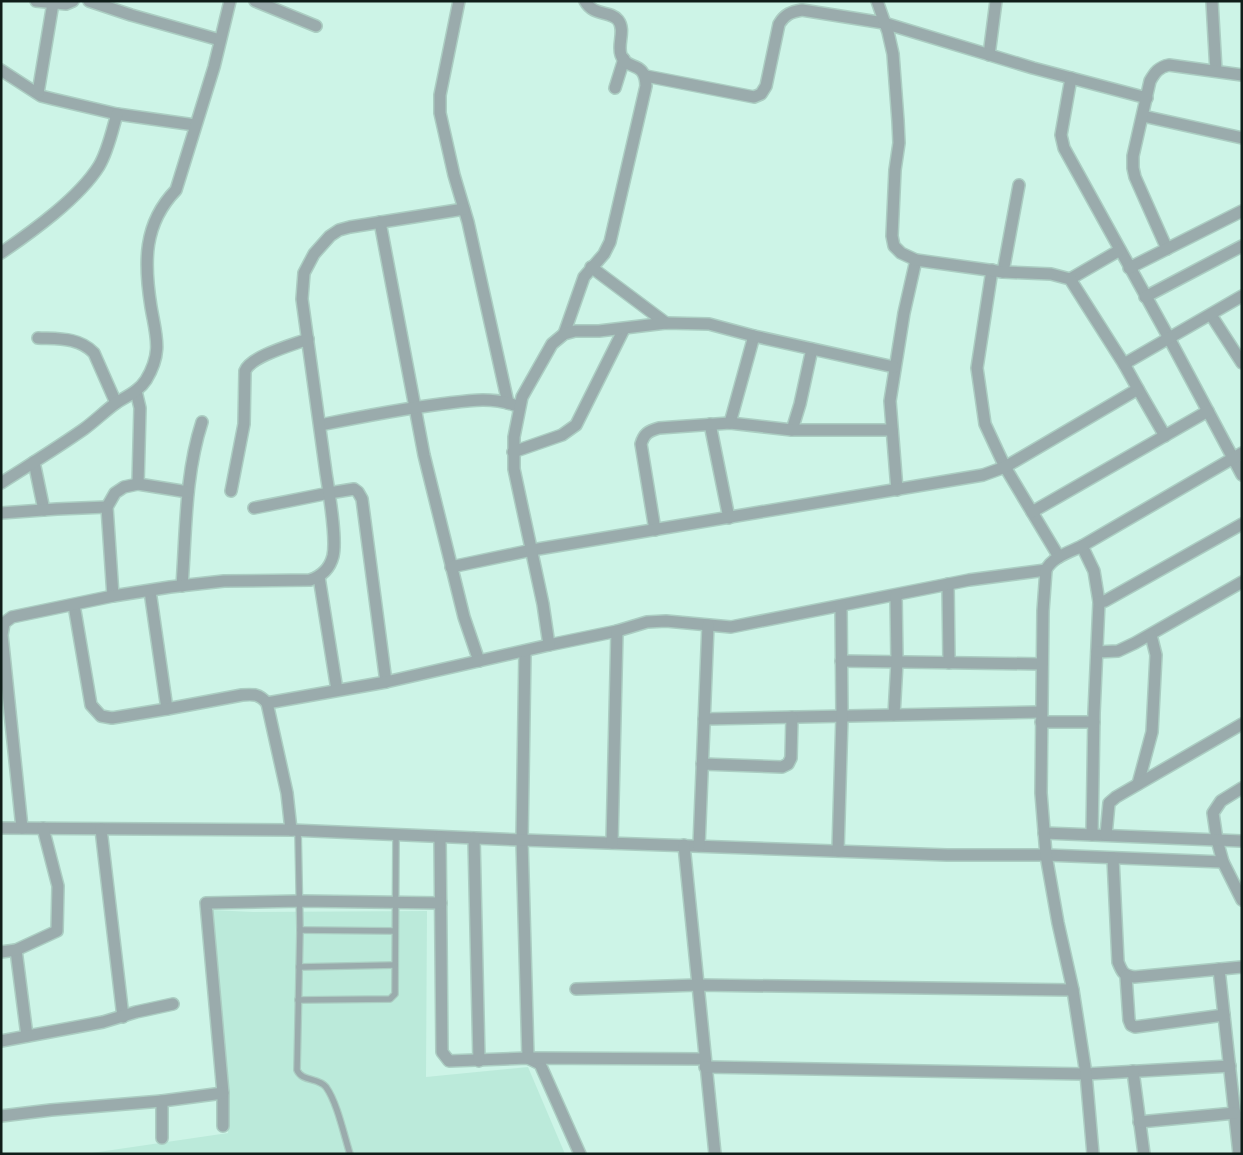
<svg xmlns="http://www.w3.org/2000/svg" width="1243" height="1155" viewBox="0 0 1243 1155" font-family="Merriweather,serif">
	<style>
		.built { fill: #bbeada }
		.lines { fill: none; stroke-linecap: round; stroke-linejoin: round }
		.lane-casing { stroke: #abcdc2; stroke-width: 8 }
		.street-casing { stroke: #abcdc2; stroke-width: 14 }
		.lane { stroke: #9aabac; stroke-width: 5.5 }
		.street { stroke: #9aabac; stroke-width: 11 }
	</style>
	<rect width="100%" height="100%" fill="#cdf4e7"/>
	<path class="built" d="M 211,910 L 253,912 L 427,911 L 426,1077 L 528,1067 L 565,1154 L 85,1154 L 228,1133 Z"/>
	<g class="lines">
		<defs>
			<g id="lane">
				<path d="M 298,831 L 300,930 L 297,1070 C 302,1082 318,1077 326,1087 C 337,1102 344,1135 350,1154"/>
				<path d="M 300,930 L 395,931"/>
				<path d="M 299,967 L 395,965"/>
				<path d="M 298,1000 L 390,999 L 395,994 L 396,835"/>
			</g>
			<g id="street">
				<path d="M 36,1 L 66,4 L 73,1"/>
				<path d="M 89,1 L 131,15 L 220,40"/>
				<path d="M 255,1 L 316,26"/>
				<path d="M 459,1 L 440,95 L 440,113 L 454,175 L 468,222 L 508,403"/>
				<path d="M 1212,1 L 1216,71"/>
				<path d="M 989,55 L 996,1"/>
				<path d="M 1,70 L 41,96 L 53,99 L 117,114 L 195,125"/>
				<path d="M 646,76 L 754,97 L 761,94 L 766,86 L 779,24 C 785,14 791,12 802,10 L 884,23 L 1033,68 L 1147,98"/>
				<path d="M 1071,78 L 1061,135 L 1064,148 L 1169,338 L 1242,475"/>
				<path d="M 615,88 L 624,59"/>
				<path d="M 38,93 L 53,3"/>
				<path d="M 1143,116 L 1242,138"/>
				<path d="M 380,222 L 424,455 L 464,617 L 479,661"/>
				<path d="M 1167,249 L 1135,177 L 1133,168 L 1133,156 L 1150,81 C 1155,72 1159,67 1169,65 L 1242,75"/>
				<path d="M 1,253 C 33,231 79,198 99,166 C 108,151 112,131 117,114"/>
				<path d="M 591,267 L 666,323"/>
				<path d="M 1129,268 L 1242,211"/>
				<path d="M 992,270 L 977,368 L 985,424 L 1005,467 L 1059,557"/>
				<path d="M 1003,272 L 1019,185"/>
				<path d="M 1070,279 L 1120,250"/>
				<path d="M 1145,297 L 1242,246"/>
				<path d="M 1211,315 L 1242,363"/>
				<path d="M 564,334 L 584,277 L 604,254 L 610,242 L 646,86 C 645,59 627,72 621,55 C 617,44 626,30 618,20 C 610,10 594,17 585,1"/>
				<path d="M 38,338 C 58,339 79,337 94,353 L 116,403"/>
				<path d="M 1124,364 L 1242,296"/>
				<path d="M 1138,389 L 1165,436"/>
				<path d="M 136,391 L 140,408 L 138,484"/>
				<path d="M 730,423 L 754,336"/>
				<path d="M 710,424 L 729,518"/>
				<path d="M 320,425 C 360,417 400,409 441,404 C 466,401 490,396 514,405"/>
				<path d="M 792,430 L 800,404 L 812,349"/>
				<path d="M 513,452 L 562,435 L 576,425 L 624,329"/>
				<path d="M 34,462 L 44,510"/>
				<path d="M 1,483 C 29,465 57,448 84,429 C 95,421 105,411 116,403 C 127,396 139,391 146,380 C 163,352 156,336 151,307 C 144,263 143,224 176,190 L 214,67 L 230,1"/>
				<path d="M 897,490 L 890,401 L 904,313 L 916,260"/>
				<path d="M 231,491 L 244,424 L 245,371 C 251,356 292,345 308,339"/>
				<path d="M 254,508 L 329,493 L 354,489 L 358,492 L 362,499 L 386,682"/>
				<path d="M 1032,512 L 1208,411"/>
				<path d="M 1,513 L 57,509 L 107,507"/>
				<path d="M 655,530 L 641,444 C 644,434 648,431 659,428 L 730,423 L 792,430 L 892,430"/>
				<path d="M 1082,546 L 1094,571 L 1099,602 L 1094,713 L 1092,835"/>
				<path d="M 451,567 L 532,550 L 983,475 L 1005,467 L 1138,389 L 1124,364 L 1070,279 L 1051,274 L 1003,272 L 916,260 L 901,253 L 894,246 L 892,236 L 895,170 L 899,143 L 898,121 L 893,54 L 888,32 L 877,1"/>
				<path d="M 319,577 L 337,690"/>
				<path d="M 948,584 L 949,663"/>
				<path d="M 182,586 C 186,531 185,474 202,422"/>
				<path d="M 150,591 L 167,709"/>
				<path d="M 113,596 L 107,507 L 115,493 L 124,487 L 138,484 L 188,492"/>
				<path d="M 1099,602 L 1105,601 L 1242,524"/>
				<path d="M 74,605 L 91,705 L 101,716 L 112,718 L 167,709 L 242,695 C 254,694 259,694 267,703 L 287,793 L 291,830"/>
				<path d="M 549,645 L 617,631 L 647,622 L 666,621 L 731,627 L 969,580 L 1046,570"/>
				<path d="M 525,651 L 522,840 L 528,1058 L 540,1064 L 580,1154"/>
				<path d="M 1097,652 L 1118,651 L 1135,643 L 1242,582"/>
				<path d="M 841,661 L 1042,664"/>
				<path d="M 267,703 L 386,682 L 549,645 L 543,604 L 514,469 L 514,437 L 522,397 L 552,344 L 564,334 L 575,331 L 599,331 L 666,323 L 709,324 L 754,336 L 894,367"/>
				<path d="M 894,715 L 897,662 L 896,595"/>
				<path d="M 704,719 L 1041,712"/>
				<path d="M 1041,722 L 1094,722"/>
				<path d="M 702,764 L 782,767 L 788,764 L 791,758 L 792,717"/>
				<path d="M 1138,784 L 1152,732 L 1156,655 L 1151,635"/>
				<path d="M 1242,788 L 1221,801 L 1213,813 L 1217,840 L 1223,862 L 1242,900"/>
				<path d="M 1,828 L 291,830 L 522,840 L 947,855 L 1046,855 L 1223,862"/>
				<path d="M 22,828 L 2,635 L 4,623 L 12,617 L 113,596 L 170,587 L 224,581 L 310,580 C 322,576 330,568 333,556 C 337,538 329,493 326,473 C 318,415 310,357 302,299 L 304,273 L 314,254 L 330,236 L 339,230 L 350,227 L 464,209"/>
				<path d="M 101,829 L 123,1017"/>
				<path d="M 1044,833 L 1242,841"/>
				<path d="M 1106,835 L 1109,803 L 1116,797 L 1242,724"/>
				<path d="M 440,837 L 442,1052 L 449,1061 L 528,1058 L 705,1059"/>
				<path d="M 474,838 L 479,1061"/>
				<path d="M 612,843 L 617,631"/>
				<path d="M 684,845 L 715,1154"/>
				<path d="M 699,846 L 708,625"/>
				<path d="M 838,851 L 842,716 L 841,606"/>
				<path d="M 1113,858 L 1118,962 C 1122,972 1123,975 1134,977 L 1242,967"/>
				<path d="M 16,950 L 27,1036"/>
				<path d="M 1,952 L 16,950 L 57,931 L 58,886 L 43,828"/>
				<path d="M 1219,969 L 1239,1154"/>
				<path d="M 1126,976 L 1129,1020 L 1131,1025 L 1135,1027 L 1224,1015"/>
				<path d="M 576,989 L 698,985 L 1073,990"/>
				<path d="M 1,1041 L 103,1022 L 136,1012 L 173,1004"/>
				<path d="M 705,1067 L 1086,1074 L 1230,1066"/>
				<path d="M 1133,1071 L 1144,1154"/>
				<path d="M 1,1116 L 51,1110 L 162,1101"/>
				<path d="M 1139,1122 L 1235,1113"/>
				<path d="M 223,1126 L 223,1093 L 206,903 L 300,901 L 441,903"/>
				<path d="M 162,1138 L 162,1101 L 223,1093"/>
				<path d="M 1093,1154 L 1086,1074 L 1073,990 L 1058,923 L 1046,855 L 1041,793 L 1043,611 L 1046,570 C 1052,557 1070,552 1082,546 L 1242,453"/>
			</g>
		</defs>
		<use href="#lane" class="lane-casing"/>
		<use href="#street" class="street-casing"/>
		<use href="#lane" class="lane"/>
		<use href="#street" class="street"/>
	</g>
	<rect width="1243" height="1155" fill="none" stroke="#101e1a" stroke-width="5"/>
</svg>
